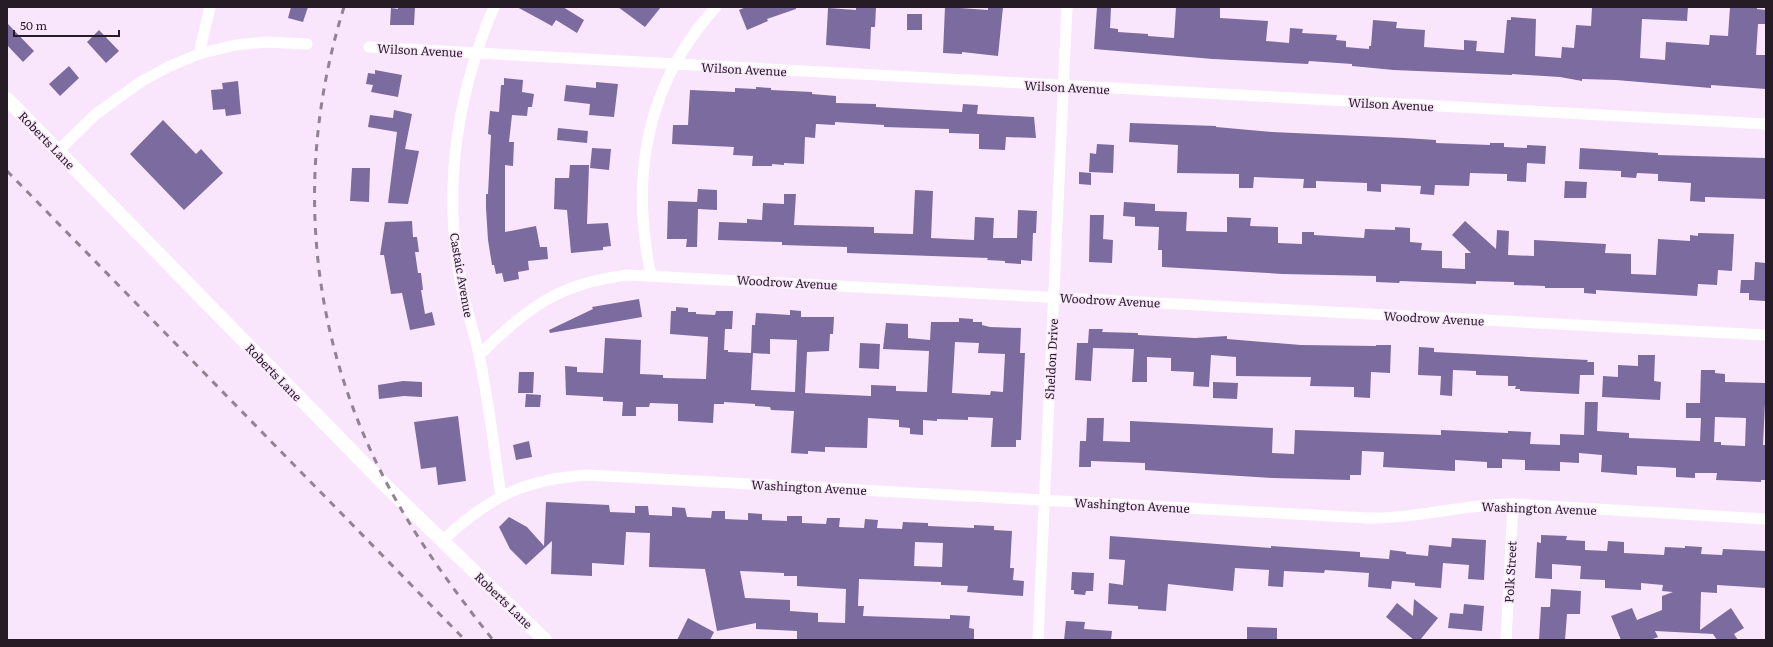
<svg xmlns="http://www.w3.org/2000/svg" width="1773" height="647" viewBox="0 0 1773 647" font-family="Literata,serif">
	<style>
		.building { fill: #7c6b9f; fill-rule: evenodd }
		.lines { fill: none; stroke-linecap: round; stroke-linejoin: round }
		.minor { stroke: #fff; stroke-width: 11 }
		.tertiary { stroke: #fff; stroke-width: 14 }
		.rail { stroke: #918393; stroke-width: 3; stroke-dasharray: 7 7; stroke-linecap: butt }
		.labels { text-anchor: middle; dominant-baseline: central; stroke-width: 3; stroke-linejoin: round; paint-order: stroke }
		.street-label { font-size: 12px; fill: #251c26; stroke: #fae6fc }
	</style>
	<rect width="100%" height="100%" fill="#fae6fc"/>
	<g class="building">
		<path d="M 291,7 L 308,7 L 303,22 L 288,18 Z"/>
		<path d="M 398,7 L 415,7 L 414,25 L 390,25 L 391,8 L 398,9 Z"/>
		<path d="M 517,7 L 563,7 L 584,20 L 577,33 L 556,20 L 552,26 Z"/>
		<path d="M 618,7 L 661,7 L 645,27 Z"/>
		<path d="M 746,7 L 796,7 L 796,9 L 767,19 L 768,21 L 747,30 L 739,10 Z"/>
		<path d="M 856,7 L 876,7 L 875,27 L 871,27 L 870,49 L 826,45 L 828,8 L 856,10 Z"/>
		<path d="M 945,7 L 988,10 L 988,7 L 1003,7 L 998,56 L 962,52 L 962,54 L 943,53 Z"/>
		<path d="M 1097,7 L 1111,7 L 1110,28 L 1118,29 L 1118,32 L 1148,34 L 1148,36 L 1174,38 L 1176,7 L 1220,7 L 1220,18 L 1268,21 L 1266,41 L 1289,43 L 1290,28 L 1303,29 L 1302,33 L 1337,35 L 1336,40 L 1346,41 L 1346,47 L 1369,49 L 1369,46 L 1371,46 L 1373,20 L 1397,22 L 1396,28 L 1425,30 L 1424,47 L 1464,50 L 1464,40 L 1477,41 L 1476,51 L 1504,53 L 1507,20 L 1511,20 L 1511,17 L 1536,19 L 1535,56 L 1561,58 L 1562,47 L 1574,48 L 1576,25 L 1591,26 L 1592,7 L 1688,7 L 1687,21 L 1642,19 L 1640,58 L 1665,60 L 1666,42 L 1709,45 L 1710,35 L 1728,36 L 1730,7 L 1757,7 L 1757,9 L 1766,10 L 1766,24 L 1758,24 L 1756,55 L 1766,55 L 1766,89 L 1711,85 L 1711,88 L 1616,80 L 1582,79 L 1582,81 L 1560,77 L 1512,74 L 1512,75 L 1394,70 L 1352,66 L 1352,64 L 1309,61 L 1308,64 L 1213,59 L 1094,49 Z"/>
		<rect x="907" y="14" width="15" height="16"/>
		<path d="M 7,23 L 34,51 L 23,62 L 7,45 Z"/>
		<path d="M 99,30 L 119,51 L 106,63 L 87,42 Z"/>
		<path d="M 69,66 L 79,78 L 60,96 L 49,84 Z"/>
		<path d="M 375,70 L 402,75 L 398,97 L 371,92 L 373,85 L 366,84 L 368,73 L 375,74 Z"/>
		<path d="M 504,78 L 523,80 L 522,92 L 534,94 L 532,107 L 528,107 L 527,116 L 512,115 L 509,142 L 514,142 L 513,166 L 505,165 L 505,232 L 536,226 L 540,247 L 547,247 L 548,259 L 528,261 L 529,270 L 518,272 L 519,279 L 504,282 L 502,273 L 496,274 L 494,265 L 492,265 L 488,240 L 486,208 L 486,194 L 488,194 L 491,135 L 488,134 L 490,111 L 499,112 L 501,85 L 504,85 Z"/>
		<path d="M 238,81 L 241,114 L 226,116 L 225,109 L 213,110 L 211,90 L 223,89 L 222,83 Z"/>
		<path d="M 596,82 L 618,84 L 614,117 L 589,115 L 590,104 L 564,101 L 566,85 L 596,88 Z"/>
		<path d="M 756,87 L 771,88 L 771,90 L 812,92 L 812,94 L 836,96 L 836,103 L 876,104 L 876,107 L 962,112 L 963,104 L 978,105 L 977,114 L 1034,117 L 1036,138 L 1006,137 L 1005,150 L 979,149 L 979,134 L 949,133 L 949,129 L 884,127 L 884,125 L 835,122 L 835,125 L 816,124 L 815,138 L 805,137 L 804,164 L 784,163 L 784,165 L 772,164 L 772,166 L 752,166 L 753,156 L 733,155 L 734,147 L 672,144 L 673,125 L 688,125 L 690,90 L 735,92 L 735,88 L 756,89 Z"/>
		<path d="M 394,110 L 412,114 L 405,149 L 419,151 L 408,204 L 388,203 L 397,132 L 368,127 L 370,115 L 393,118 Z"/>
		<path d="M 163,120 L 196,154 L 201,149 L 223,173 L 184,210 L 130,154 Z"/>
		<path d="M 1130,123 L 1216,126 L 1216,127 L 1272,132 L 1405,138 L 1436,140 L 1436,143 L 1490,145 L 1490,143 L 1504,143 L 1504,147 L 1527,148 L 1527,145 L 1546,146 L 1545,164 L 1527,163 L 1526,182 L 1507,181 L 1507,174 L 1470,173 L 1469,186 L 1435,185 L 1434,195 L 1420,194 L 1421,186 L 1381,184 L 1381,192 L 1367,191 L 1367,183 L 1316,181 L 1316,188 L 1303,188 L 1304,179 L 1254,177 L 1253,188 L 1239,188 L 1239,174 L 1177,173 L 1178,145 L 1129,142 Z"/>
		<path d="M 558,128 L 588,131 L 587,143 L 557,140 Z"/>
		<path d="M 1097,144 L 1114,145 L 1113,173 L 1089,172 L 1090,153 L 1096,154 Z"/>
		<path d="M 592,148 L 611,149 L 609,170 L 590,168 Z"/>
		<path d="M 1580,148 L 1658,153 L 1658,155 L 1765,158 L 1766,199 L 1705,197 L 1705,202 L 1690,201 L 1691,183 L 1658,181 L 1658,174 L 1637,173 L 1636,178 L 1621,177 L 1621,171 L 1579,169 Z"/>
		<path d="M 570,165 L 589,165 L 587,224 L 608,223 L 611,246 L 603,247 L 603,250 L 571,253 L 567,210 L 554,209 L 555,178 L 569,178 Z"/>
		<path d="M 352,168 L 370,168 L 369,202 L 350,201 Z"/>
		<path d="M 1079,172 L 1091,173 L 1091,185 L 1079,184 Z"/>
		<path d="M 1565,181 L 1587,182 L 1586,198 L 1564,198 Z"/>
		<path d="M 698,189 L 717,190 L 717,210 L 698,209 L 697,247 L 686,247 L 687,239 L 667,239 L 668,201 L 697,202 Z"/>
		<path d="M 915,190 L 933,191 L 931,238 L 974,240 L 975,217 L 994,218 L 993,238 L 1017,238 L 1018,210 L 1037,211 L 1036,233 L 1033,233 L 1032,261 L 1021,260 L 1021,264 L 1005,263 L 1005,261 L 987,260 L 988,258 L 847,253 L 847,247 L 782,245 L 782,242 L 718,240 L 719,222 L 747,223 L 747,219 L 762,220 L 763,203 L 784,204 L 784,194 L 796,194 L 794,225 L 874,227 L 874,233 L 913,234 Z"/>
		<path d="M 1124,202 L 1155,204 L 1155,211 L 1187,212 L 1186,231 L 1227,232 L 1227,217 L 1251,218 L 1250,226 L 1278,227 L 1278,243 L 1302,244 L 1302,232 L 1314,232 L 1314,235 L 1364,238 L 1365,229 L 1395,230 L 1395,227 L 1410,228 L 1410,242 L 1422,243 L 1421,250 L 1442,251 L 1442,268 L 1465,269 L 1465,253 L 1471,253 L 1452,235 L 1465,221 L 1496,249 L 1497,230 L 1509,231 L 1508,255 L 1534,256 L 1534,240 L 1606,244 L 1605,253 L 1631,254 L 1631,274 L 1656,275 L 1658,239 L 1690,241 L 1690,235 L 1698,236 L 1698,233 L 1734,234 L 1732,271 L 1718,270 L 1717,285 L 1698,284 L 1697,296 L 1596,290 L 1596,294 L 1584,293 L 1584,288 L 1545,288 L 1545,286 L 1514,285 L 1514,282 L 1476,281 L 1476,284 L 1400,281 L 1399,283 L 1376,282 L 1376,276 L 1283,274 L 1162,267 L 1162,250 L 1158,250 L 1159,227 L 1135,226 L 1135,217 L 1123,216 Z"/>
		<path d="M 1090,215 L 1104,215 L 1103,239 L 1113,240 L 1112,263 L 1089,262 Z"/>
		<path d="M 412,221 L 413,237 L 417,237 L 419,252 L 415,252 L 418,273 L 421,273 L 423,290 L 421,290 L 425,314 L 432,312 L 435,325 L 410,330 L 402,293 L 391,294 L 384,255 L 380,255 L 385,222 Z"/>
		<path d="M 1755,262 L 1766,263 L 1765,301 L 1749,300 L 1749,293 L 1740,293 L 1741,280 L 1754,280 Z"/>
		<path d="M 639,299 L 642,317 L 550,333 L 549,330 L 593,309 L 592,307 Z"/>
		<path d="M 676,307 L 688,308 L 688,312 L 696,312 L 696,314 L 715,315 L 716,311 L 733,311 L 732,329 L 725,329 L 724,350 L 728,350 L 728,352 L 751,353 L 752,325 L 755,325 L 756,313 L 790,315 L 790,310 L 801,311 L 801,317 L 834,317 L 833,334 L 830,334 L 829,351 L 807,352 L 805,393 L 871,396 L 871,385 L 896,386 L 896,391 L 927,392 L 929,351 L 883,349 L 886,323 L 908,324 L 908,338 L 930,340 L 931,322 L 959,322 L 959,318 L 973,319 L 973,322 L 982,322 L 982,325 L 990,327 L 1021,328 L 1020,353 L 1025,353 L 1021,440 L 1016,440 L 1016,447 L 991,447 L 993,418 L 968,417 L 968,420 L 937,419 L 937,421 L 923,420 L 923,435 L 910,434 L 910,428 L 899,427 L 899,420 L 868,418 L 867,448 L 825,447 L 825,452 L 808,451 L 808,454 L 791,453 L 794,411 L 771,410 L 770,407 L 755,406 L 755,404 L 724,402 L 724,404 L 714,404 L 713,423 L 678,421 L 678,404 L 650,403 L 649,407 L 636,407 L 636,416 L 622,416 L 623,402 L 603,401 L 603,397 L 566,395 L 565,366 L 577,367 L 577,372 L 603,373 L 605,338 L 641,340 L 640,374 L 663,375 L 663,378 L 706,379 L 708,337 L 670,334 L 671,311 L 676,311 ZM 770,339 L 797,340 L 795,392 L 751,390 L 753,353 L 770,354 ZM 955,342 L 979,343 L 978,353 L 1005,354 L 1003,392 L 991,391 L 990,395 L 952,393 Z"/>
		<path d="M 1089,329 L 1103,329 L 1102,332 L 1138,333 L 1138,335 L 1195,338 L 1227,336 L 1227,339 L 1301,345 L 1376,346 L 1376,345 L 1391,345 L 1390,373 L 1371,372 L 1370,398 L 1354,397 L 1354,387 L 1310,386 L 1311,377 L 1236,376 L 1236,357 L 1211,355 L 1209,387 L 1193,386 L 1194,372 L 1171,371 L 1171,358 L 1147,357 L 1147,382 L 1132,382 L 1134,349 L 1093,348 L 1091,381 L 1075,380 L 1077,343 L 1088,343 Z"/>
		<path d="M 860,343 L 880,344 L 879,369 L 859,368 Z"/>
		<path d="M 1419,347 L 1434,348 L 1434,352 L 1588,360 L 1587,362 L 1594,362 L 1594,375 L 1580,375 L 1579,394 L 1520,391 L 1520,389 L 1515,389 L 1516,386 L 1508,386 L 1508,376 L 1476,375 L 1476,371 L 1453,370 L 1452,396 L 1440,395 L 1441,376 L 1418,375 Z"/>
		<path d="M 1638,355 L 1655,355 L 1654,381 L 1661,382 L 1660,400 L 1602,397 L 1603,376 L 1618,377 L 1618,365 L 1638,366 Z"/>
		<path d="M 1701,370 L 1715,370 L 1715,373 L 1725,374 L 1725,382 L 1766,383 L 1763,445 L 1766,445 L 1766,480 L 1761,480 L 1761,482 L 1716,480 L 1717,473 L 1695,473 L 1695,478 L 1676,477 L 1676,468 L 1660,467 L 1637,466 L 1637,475 L 1601,472 L 1602,455 L 1579,453 L 1579,463 L 1560,462 L 1560,471 L 1525,470 L 1525,460 L 1502,459 L 1502,468 L 1487,468 L 1487,462 L 1455,460 L 1455,471 L 1383,467 L 1384,452 L 1362,451 L 1361,475 L 1350,475 L 1350,480 L 1273,478 L 1145,470 L 1145,463 L 1091,461 L 1091,467 L 1079,467 L 1080,441 L 1086,441 L 1087,418 L 1104,418 L 1103,441 L 1130,442 L 1130,421 L 1273,428 L 1272,453 L 1294,454 L 1295,430 L 1441,435 L 1441,430 L 1508,433 L 1508,431 L 1531,432 L 1530,444 L 1560,445 L 1560,434 L 1584,435 L 1585,402 L 1598,402 L 1597,431 L 1629,433 L 1629,438 L 1700,441 L 1701,418 L 1686,418 L 1686,403 L 1700,403 ZM 1715,417 L 1746,418 L 1745,446 L 1721,445 L 1721,442 L 1714,442 Z"/>
		<path d="M 519,372 L 534,372 L 533,393 L 518,393 Z"/>
		<path d="M 403,381 L 422,382 L 422,397 L 404,396 L 379,399 L 378,385 Z"/>
		<path d="M 1213,382 L 1238,383 L 1237,399 L 1213,398 Z"/>
		<path d="M 526,394 L 541,395 L 540,407 L 525,407 Z"/>
		<path d="M 458,416 L 466,481 L 438,485 L 436,467 L 421,469 L 414,422 Z"/>
		<path d="M 529,441 L 532,457 L 516,460 L 513,445 Z"/>
		<path d="M 546,502 L 609,505 L 610,512 L 635,513 L 635,506 L 648,506 L 649,515 L 672,516 L 672,507 L 685,508 L 687,517 L 711,518 L 712,511 L 725,511 L 725,519 L 748,520 L 748,513 L 762,514 L 762,520 L 787,521 L 787,516 L 802,516 L 802,523 L 826,524 L 827,518 L 840,518 L 839,527 L 864,528 L 865,519 L 878,520 L 877,528 L 902,529 L 903,522 L 928,523 L 928,526 L 974,528 L 974,525 L 994,526 L 994,530 L 1012,531 L 1010,568 L 1014,568 L 1013,580 L 1024,581 L 1023,596 L 967,592 L 968,586 L 941,585 L 941,582 L 859,579 L 858,606 L 864,606 L 863,616 L 950,619 L 950,615 L 970,616 L 969,628 L 974,629 L 974,640 L 797,640 L 797,631 L 756,629 L 756,623 L 717,631 L 705,569 L 649,567 L 650,533 L 626,532 L 624,565 L 592,563 L 592,576 L 551,574 L 552,541 L 526,565 L 510,549 L 499,527 L 509,517 L 527,527 L 544,546 ZM 915,542 L 943,543 L 942,567 L 914,566 ZM 740,571 L 784,573 L 784,576 L 797,576 L 797,586 L 846,589 L 845,623 L 818,622 L 818,613 L 790,611 L 790,600 L 745,598 Z"/>
		<path d="M 1541,535 L 1567,536 L 1566,540 L 1585,541 L 1585,550 L 1607,551 L 1608,541 L 1624,542 L 1624,553 L 1664,555 L 1665,547 L 1685,548 L 1685,546 L 1702,547 L 1701,554 L 1722,555 L 1723,549 L 1766,551 L 1766,588 L 1717,585 L 1717,593 L 1701,592 L 1700,630 L 1731,608 L 1744,628 L 1734,634 L 1738,640 L 1717,640 L 1713,634 L 1655,631 L 1658,637 L 1650,640 L 1621,640 L 1611,616 L 1632,608 L 1637,620 L 1662,610 L 1662,596 L 1673,592 L 1662,591 L 1663,585 L 1641,583 L 1641,590 L 1605,588 L 1605,580 L 1580,579 L 1581,566 L 1552,564 L 1552,579 L 1535,578 L 1537,542 L 1541,543 Z"/>
		<path d="M 1110,536 L 1271,548 L 1271,546 L 1360,552 L 1360,557 L 1389,559 L 1390,550 L 1406,552 L 1406,554 L 1428,556 L 1429,545 L 1451,547 L 1452,538 L 1486,540 L 1484,580 L 1468,579 L 1469,565 L 1443,563 L 1441,588 L 1415,586 L 1415,583 L 1392,581 L 1391,589 L 1368,587 L 1369,573 L 1325,570 L 1324,573 L 1284,571 L 1283,587 L 1268,586 L 1269,570 L 1235,568 L 1233,591 L 1168,584 L 1166,611 L 1138,609 L 1138,606 L 1108,604 L 1109,583 L 1123,585 L 1125,560 L 1109,559 Z"/>
		<path d="M 1072,572 L 1094,573 L 1093,591 L 1086,591 L 1085,595 L 1074,594 L 1074,590 L 1071,590 Z"/>
		<path d="M 1551,589 L 1581,591 L 1580,614 L 1567,614 L 1565,640 L 1539,640 L 1541,607 L 1550,607 Z"/>
		<path d="M 1414,599 L 1438,618 L 1420,640 L 1414,640 L 1386,617 L 1397,603 L 1413,616 Z"/>
		<path d="M 1464,604 L 1484,606 L 1482,631 L 1448,628 L 1450,613 L 1463,614 Z"/>
		<path d="M 688,618 L 714,632 L 710,640 L 677,640 Z"/>
		<path d="M 1066,621 L 1085,622 L 1084,629 L 1112,631 L 1111,640 L 1064,640 Z"/>
		<path d="M 1247,627 L 1277,628 L 1277,640 L 1247,640 Z"/>
	</g>
	<g class="lines">
		<g class="minor">
			<path d="M 494,7 C 459,88 444,179 458,267 C 462,298 473,326 479,355 C 489,402 494,449 501,496"/>
			<path d="M 369,47 L 1766,124"/>
			<path d="M 199,54 L 210,7"/>
			<path d="M 58,151 L 96,114 L 142,81 L 170,66 L 199,54 L 235,45 L 267,42 L 307,44"/>
			<path d="M 651,275 C 630,176 646,84 716,7"/>
			<path d="M 479,355 C 528,308 558,283 628,275 L 1766,335"/>
			<path d="M 442,541 C 488,498 523,479 588,475 L 1367,518 C 1416,519 1463,504 1513,504 L 1766,519"/>
			<path d="M 1038,640 L 1067,7"/>
			<path d="M 1506,640 L 1513,504"/>
		</g>
		<path class="tertiary" d="M 7,99 L 390,490 L 545,640"/>
		<g class="rail">
			<path d="M 344,7 C 295,164 307,325 381,472 C 411,532 451,587 493,640"/>
			<path d="M 7,171 L 465,640"/>
		</g>
	</g>
	<g class="labels">
		<g class="street-label">
			<text transform="translate(420 50) rotate(3)">Wilson Avenue</text>
			<text transform="translate(744 69) rotate(3)">Wilson Avenue</text>
			<text transform="translate(1067 87) rotate(3)">Wilson Avenue</text>
			<text transform="translate(1391 104) rotate(3)">Wilson Avenue</text>
			<text transform="translate(47 140) rotate(46)">Roberts Lane</text>
			<text transform="translate(462 275) rotate(80)">Castaic Avenue</text>
			<text transform="translate(787 282) rotate(3)">Woodrow Avenue</text>
			<text transform="translate(1110 300) rotate(3)">Woodrow Avenue</text>
			<text transform="translate(1434 318) rotate(3)">Woodrow Avenue</text>
			<text transform="translate(1051 359) rotate(-87)">Sheldon Drive</text>
			<text transform="translate(274 372) rotate(46)">Roberts Lane</text>
			<text transform="translate(809 487) rotate(3)">Washington Avenue</text>
			<text transform="translate(1132 505) rotate(3)">Washington Avenue</text>
			<text transform="translate(1539 508) rotate(2)">Washington Avenue</text>
			<text transform="translate(1510 572) rotate(-87)">Polk Street</text>
			<text transform="translate(504 600) rotate(44)">Roberts Lane</text>
		</g>
	</g>
	<rect width="1773" height="647" fill="none" stroke="#251c26" stroke-width="16"/>
	<path d="M14 30v6h105v-6" fill="none" stroke="#251c26" stroke-width="2"/>
	<text x="20" y="30" font-size="12" fill="#251c26" stroke="#fae6fc" stroke-width="3" paint-order="stroke">50 m</text>
</svg>
